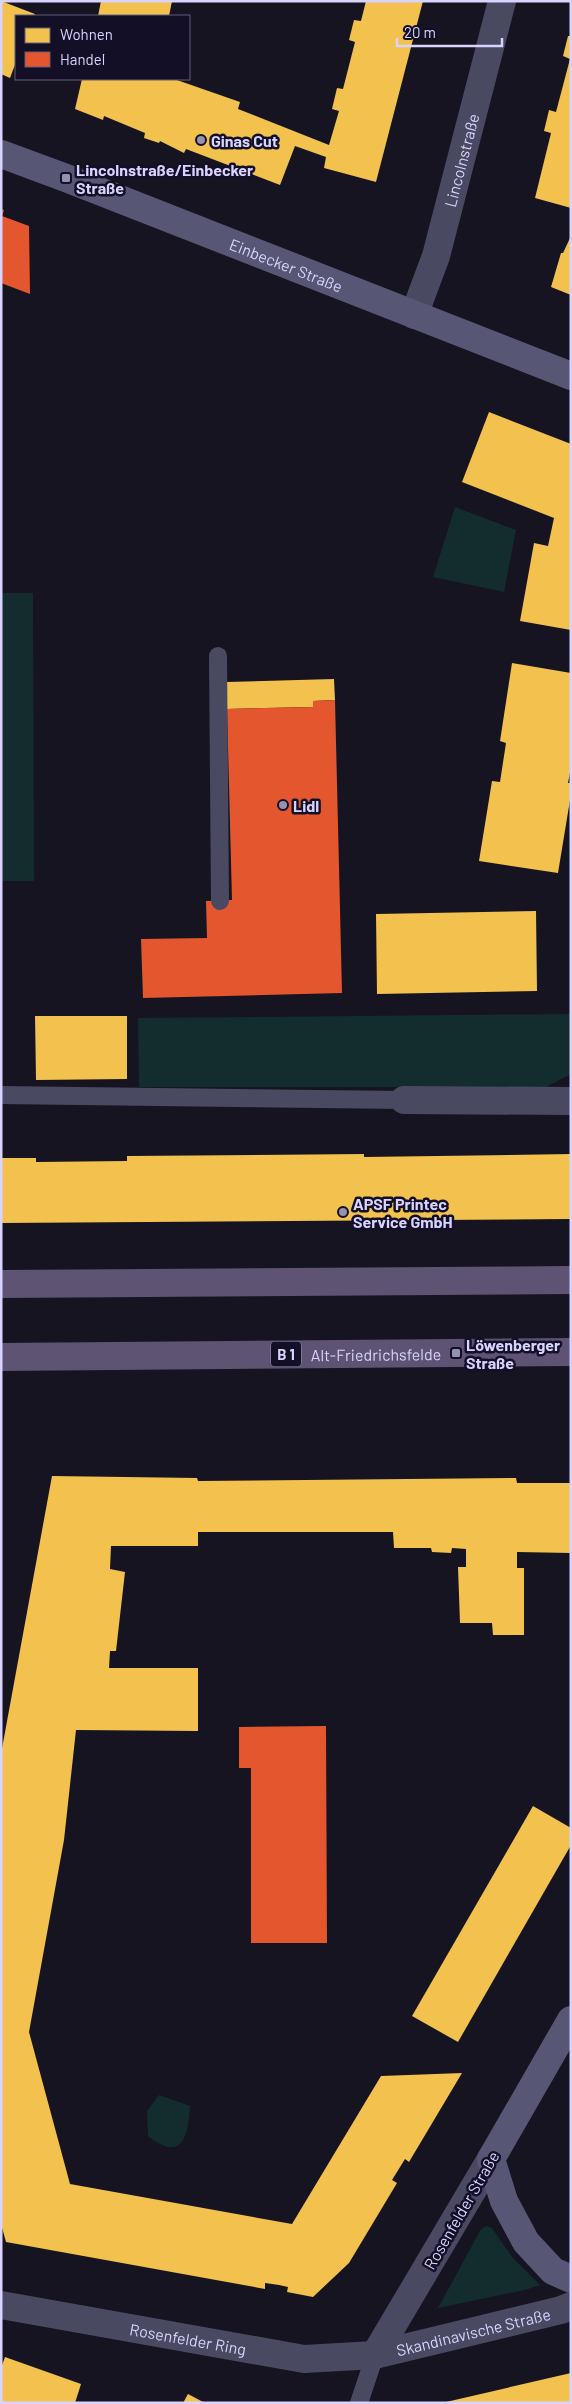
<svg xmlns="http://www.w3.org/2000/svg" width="572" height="2404" viewBox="0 0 572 2404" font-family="Barlow,sans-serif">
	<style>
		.green { fill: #132c2d }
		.homes { fill: #f2c14e }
		.shops { fill: #e4572e }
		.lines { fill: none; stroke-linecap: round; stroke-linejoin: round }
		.lane { stroke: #4a4962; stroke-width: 18 }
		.street { stroke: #4a4962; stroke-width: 28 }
		.secondary { stroke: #575674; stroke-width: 28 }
		.primary { stroke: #5e5373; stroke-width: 28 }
		.poi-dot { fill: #9591b1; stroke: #130f26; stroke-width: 2 }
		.labels { text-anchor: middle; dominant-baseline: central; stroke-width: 5; stroke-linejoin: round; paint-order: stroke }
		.shield { fill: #130f26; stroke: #9e99be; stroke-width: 1 }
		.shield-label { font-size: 15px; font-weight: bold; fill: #d9d4ff }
		.poi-label { font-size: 16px; font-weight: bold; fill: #d9d4ff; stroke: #130f26; text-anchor: start }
		.street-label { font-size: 16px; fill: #d9d4ff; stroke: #130f26 }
	</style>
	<rect width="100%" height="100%" fill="#161421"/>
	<g class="green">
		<path d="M 455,507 L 516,530 L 504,592 L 433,577 Z"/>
		<path d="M 1,593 L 33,593 L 34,881 L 1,881 Z"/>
		<path d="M 571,1014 L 571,1074 L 546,1087 L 139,1087 L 138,1018 Z"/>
		<path d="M 159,2095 L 190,2106 C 188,2137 182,2163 148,2136 L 147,2111 Z"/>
		<path d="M 486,2226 L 492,2228 L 513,2258 L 540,2285 L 525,2290 L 438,2308 L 481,2229 Z"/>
	</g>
	<g class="homes">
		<path d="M 1,1 L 35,14 L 34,16 L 16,16 L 16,62 L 10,78 L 1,74 Z"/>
		<path d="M 101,1 L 172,1 L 169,16 L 98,16 Z"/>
		<path d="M 366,1 L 423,1 L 376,182 L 324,168 L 326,157 L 295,146 L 280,185 L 186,149 L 184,153 L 160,141 L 159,143 L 144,138 L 145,133 L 104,116 L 103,120 L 75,109 L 82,79 L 174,79 L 240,102 L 238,109 L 329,145 L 339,111 L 332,109 L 337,88 L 343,89 L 355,42 L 349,40 L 354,20 L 361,21 Z"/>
		<path d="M 568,36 L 571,36 L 571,208 L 535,198 L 551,133 L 544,131 L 549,110 L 556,112 L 570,59 L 563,56 Z"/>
		<path d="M 571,236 L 571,295 L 551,287 L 561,253 L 563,253 Z"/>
		<path d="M 489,412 L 571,444 L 571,630 L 520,621 L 534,543 L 548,546 L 554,518 L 462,482 Z"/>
		<path d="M 512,663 L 571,673 L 571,767 L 568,783 L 571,783 L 571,794 L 558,873 L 479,861 L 492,781 L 500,782 L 506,743 L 500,741 Z"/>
		<path d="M 334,679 L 335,700 L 313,701 L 313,707 L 227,709 L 226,682 Z"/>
		<path d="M 536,911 L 537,991 L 377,994 L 376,914 Z"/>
		<path d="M 35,1016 L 127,1016 L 127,1079 L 36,1080 Z"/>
		<path d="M 364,1154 L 364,1157 L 571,1154 L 571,1219 L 1,1223 L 1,1158 L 36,1158 L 36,1162 L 127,1161 L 127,1156 Z"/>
		<path d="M 52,1476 L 197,1478 L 198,1481 L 516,1478 L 517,1483 L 571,1483 L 571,1553 L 517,1552 L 517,1568 L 524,1568 L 524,1635 L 493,1635 L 492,1623 L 460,1623 L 458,1567 L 466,1567 L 466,1549 L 452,1548 L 451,1553 L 432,1552 L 431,1548 L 394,1548 L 393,1532 L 198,1532 L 198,1546 L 111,1546 L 110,1569 L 125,1572 L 116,1651 L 110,1651 L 109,1668 L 198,1668 L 198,1731 L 76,1730 L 64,1840 L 29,2032 L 70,2184 L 292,2224 L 381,2076 L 462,2073 L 409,2162 L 405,2159 L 392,2180 L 397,2183 L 349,2263 L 313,2297 L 287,2292 L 288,2287 L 279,2285 L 265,2283 L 265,2289 L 6,2242 L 1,2224 L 1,1754 Z"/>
		<path d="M 533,1806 L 571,1828 L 571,1845 L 458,2042 L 412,2016 Z"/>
		<path d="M 5,2357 L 81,2384 L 75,2403 L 1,2403 L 1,2368 Z"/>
		<path d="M 571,2373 L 571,2403 L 446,2403 L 446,2402 Z"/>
		<path d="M 188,2394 L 205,2403 L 183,2403 Z"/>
	</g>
	<g class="shops">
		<path d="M 1,209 L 4,210 L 2,216 L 29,226 L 30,294 L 1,283 Z"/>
		<path d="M 335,700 L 342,993 L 143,998 L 141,939 L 207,938 L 206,901 L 232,900 L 227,709 L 313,707 L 313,701 Z"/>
		<path d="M 326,1726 L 327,1943 L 251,1943 L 251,1768 L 239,1768 L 239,1727 Z"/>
	</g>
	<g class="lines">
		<g class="lane">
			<path d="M 218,656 L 220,901"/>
			<path d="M 1,1095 L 404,1100"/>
			<path d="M 359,2403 L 375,2355"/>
		</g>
		<g class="street">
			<path id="s1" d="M 414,315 L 436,256 L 502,1"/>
			<path d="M 404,1100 L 571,1101"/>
			<path id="s2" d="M 1,2305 L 304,2359 L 375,2355 L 561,2310 L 571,2306"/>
			<path d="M 375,2355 L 491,2159"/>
		</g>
		<g class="secondary">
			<path id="s3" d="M 1,154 L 66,178 L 571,376"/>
			<path d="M 571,2020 L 491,2159 L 504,2201 L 526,2242 L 553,2271 L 571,2279"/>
		</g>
		<g class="primary">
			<path d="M 1,1284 L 571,1280"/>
			<path id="s4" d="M 1,1357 L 571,1352"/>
		</g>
	</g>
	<g class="poi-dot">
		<circle cx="201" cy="140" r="5"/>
		<rect x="61" y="173" width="10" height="10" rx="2.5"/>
		<circle cx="283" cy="805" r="5"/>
		<circle cx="343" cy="1212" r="5"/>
		<rect x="451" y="1348" width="10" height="10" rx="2.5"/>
	</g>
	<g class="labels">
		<rect class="shield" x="271" y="1341.5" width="30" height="25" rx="4"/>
		<g class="shield-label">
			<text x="286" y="1354">B 1</text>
		</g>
		<g class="poi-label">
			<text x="211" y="140">Ginas Cut</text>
			<text x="76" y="169">Lincolnstraße/Einbecker<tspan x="76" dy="18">Straße</tspan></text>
			<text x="293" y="805">Lidl</text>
			<text x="353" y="1203">APSF Printec<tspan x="353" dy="18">Service GmbH</tspan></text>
			<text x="466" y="1344">Löwenberger<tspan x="466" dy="18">Straße</tspan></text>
		</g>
		<g class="street-label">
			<text stroke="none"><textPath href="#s1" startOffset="162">Lincolnstraße</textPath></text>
			<text stroke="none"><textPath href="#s3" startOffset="306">Einbecker Straße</textPath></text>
			<text stroke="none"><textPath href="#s4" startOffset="375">Alt-Friedrichsfelde</textPath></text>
			<text transform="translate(461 2210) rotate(-60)">Rosenfelder Straße</text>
			<text stroke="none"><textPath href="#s2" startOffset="480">Skandinavische Straße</textPath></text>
			<text stroke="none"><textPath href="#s2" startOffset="190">Rosenfelder Ring</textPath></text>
		</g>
	</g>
	<rect width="572" height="2404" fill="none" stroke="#d9d4ff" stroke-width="5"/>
	<rect x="15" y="15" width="175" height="65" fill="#130f26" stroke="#625e7d"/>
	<rect x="25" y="28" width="25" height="15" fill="#f2c14e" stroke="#625e7d"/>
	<text x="60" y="40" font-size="15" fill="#d9d4ff">Wohnen</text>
	<rect x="25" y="52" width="25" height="15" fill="#e4572e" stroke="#625e7d"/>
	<text x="60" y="65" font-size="15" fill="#d9d4ff">Handel</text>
	<path d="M397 38v8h105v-8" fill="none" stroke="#d9d4ff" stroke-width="2.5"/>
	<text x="404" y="38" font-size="15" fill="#d9d4ff" stroke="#130f26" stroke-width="4" paint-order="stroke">20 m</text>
</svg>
